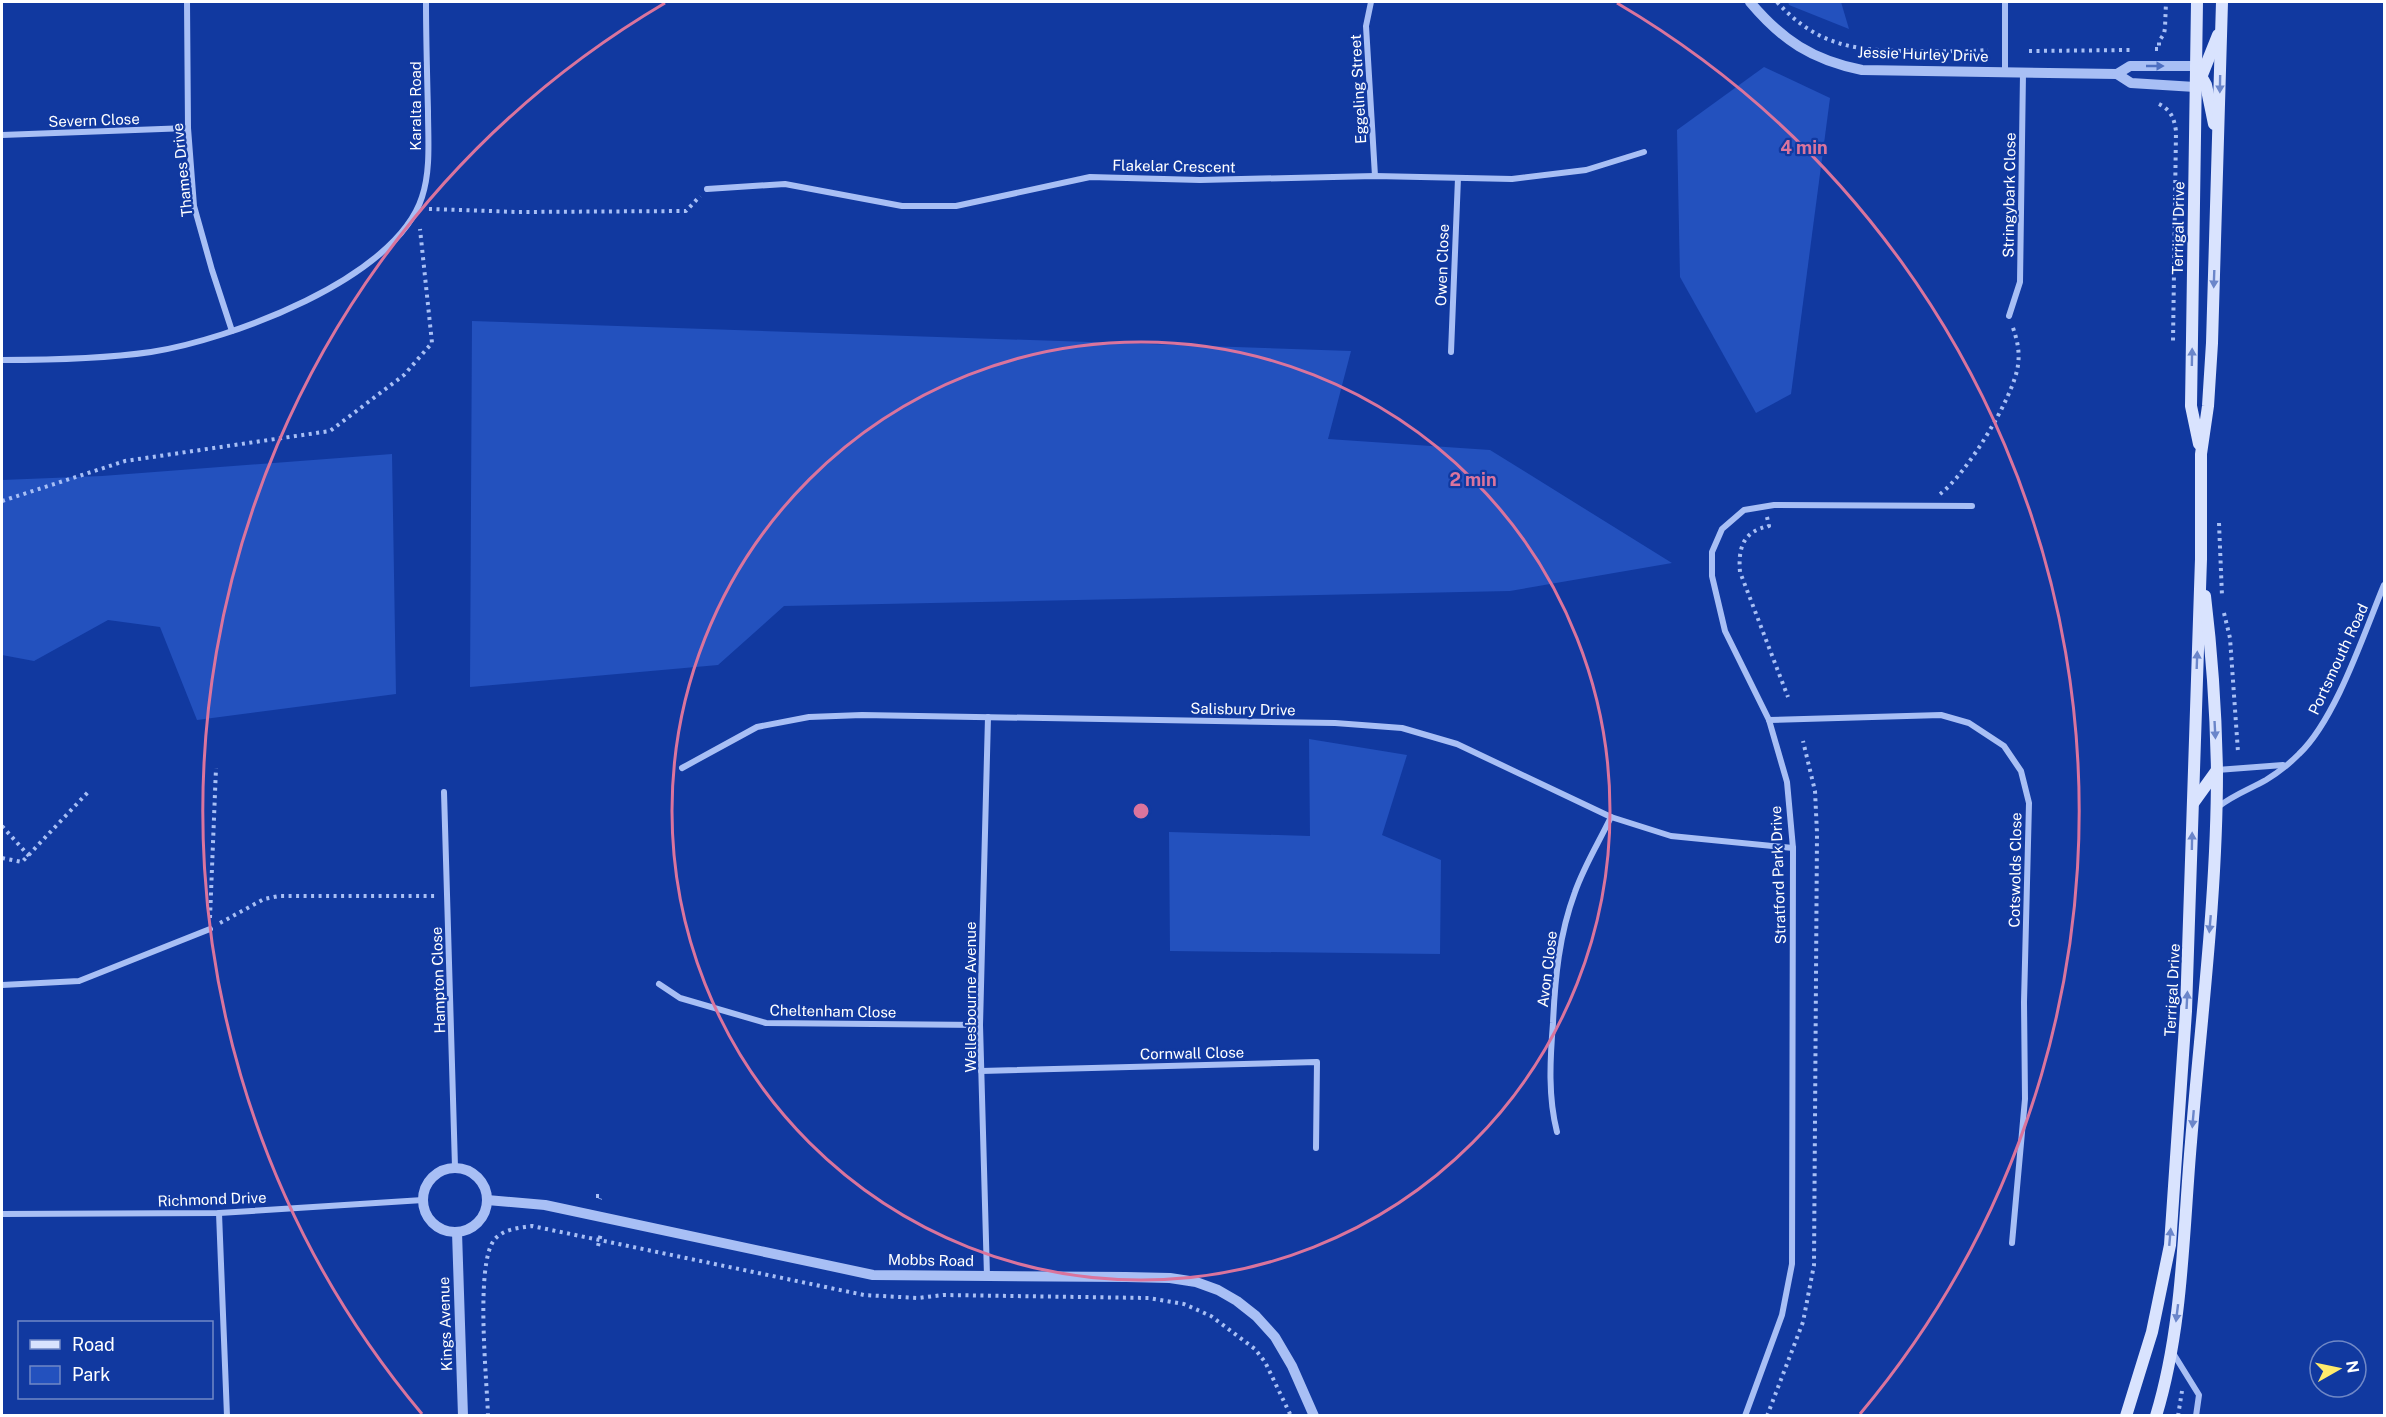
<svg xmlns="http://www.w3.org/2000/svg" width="2386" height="1417" viewBox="0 0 2386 1417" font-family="'Public Sans',sans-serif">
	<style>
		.green { fill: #2351be }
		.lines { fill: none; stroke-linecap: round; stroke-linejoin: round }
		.path { stroke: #a8bff5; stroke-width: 4; stroke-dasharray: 3 4.5; stroke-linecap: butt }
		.minor { stroke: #a8bff5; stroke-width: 6 }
		.tertiary { stroke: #a8bff5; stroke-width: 10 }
		.secondary { stroke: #d9e3fe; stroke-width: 12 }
		.oneway { fill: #4d6fc2 }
		.oneway2 { fill: #6b86ca }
		.ring { fill: none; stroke: #da749d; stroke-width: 3 }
		.labels { text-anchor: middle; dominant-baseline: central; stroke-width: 4.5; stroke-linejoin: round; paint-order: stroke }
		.street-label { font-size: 15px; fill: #fff; stroke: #1139a0 }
		.centre { fill: #da749d; stroke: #1139a0; stroke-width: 3 }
		.ring-label { font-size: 18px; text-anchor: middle; font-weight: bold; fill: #da749d; stroke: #1139a0; stroke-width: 4.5; stroke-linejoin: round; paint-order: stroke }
	</style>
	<rect width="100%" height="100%" fill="#1139a0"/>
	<g class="green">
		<path d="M 1788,2 L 1841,2 L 1849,29 L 1789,5 Z"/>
		<path d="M 1764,67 L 1830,98 L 1791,394 L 1756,413 L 1680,277 L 1677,130 Z"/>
		<path d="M 472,321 L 1351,351 L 1328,439 L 1490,450 L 1672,563 L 1510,591 L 784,606 L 718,665 L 470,687 Z"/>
		<path d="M 392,454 L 396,694 L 197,720 L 160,627 L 108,620 L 34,661 L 2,655 L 2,480 L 102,476 Z"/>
		<path d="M 1309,739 L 1407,755 L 1382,835 L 1441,860 L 1440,954 L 1170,951 L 1169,832 L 1310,836 Z"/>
	</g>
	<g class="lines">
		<g class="path">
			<path d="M 1777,2 C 1820,49 1860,51 1919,51 C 1942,51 1965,52 1988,50"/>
			<path d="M 2155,49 L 2159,49 L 2159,41 L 2164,34 L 2165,28 L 2166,2"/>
			<path d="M 2029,51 L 2130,50"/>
			<path d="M 2159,104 C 2171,110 2174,118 2176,131 L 2173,342"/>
			<path d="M 429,209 L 518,212 L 686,211 L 700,196"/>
			<path d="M 1940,494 C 1966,475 2014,397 2018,365 C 2020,351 2017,339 2012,325"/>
			<path d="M 2,501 L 125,461 L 330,431 L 404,375 L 432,343 L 420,229"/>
			<path d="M 1767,517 L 1769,526 C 1743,531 1738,548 1740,572 L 1788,697"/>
			<path d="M 2219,523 L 2222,596"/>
			<path d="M 2224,613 L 2230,638 L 2238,752"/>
			<path d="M 2,826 L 29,856"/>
			<path d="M 2,858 L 22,862 L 90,790"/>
			<path d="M 210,918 L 216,768"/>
			<path d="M 220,923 L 264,899 L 279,896 L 437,896"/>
			<path d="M 596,1196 L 601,1196 L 600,1199"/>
			<path d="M 598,1246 L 601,1233"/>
			<path d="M 488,1416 C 487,1380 475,1266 494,1240 C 503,1229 518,1228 532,1226 L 864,1295 L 918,1298 L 943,1295 L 1149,1298 L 1184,1304 L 1211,1316 L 1255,1349 L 1265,1362 L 1291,1416"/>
			<path d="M 1767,1416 L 1803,1322 L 1814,1265 L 1817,833 L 1815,791 L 1803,741"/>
			<path d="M 2178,1416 L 2182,1391"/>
		</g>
		<g class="minor">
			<path d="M 187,2 L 188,128 L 194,206 L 212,270 L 232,331"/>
			<path d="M 1371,2 L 1366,26 L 1375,176"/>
			<path d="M 2005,72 L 2005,2"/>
			<path d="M 2,135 L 188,128"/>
			<path d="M 707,189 L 785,184 L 902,206 L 956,206 L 1090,177 L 1200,180 L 1375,176 L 1512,179 L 1586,170 L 1644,152"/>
			<path d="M 2009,316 L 2020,282 L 2023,73"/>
			<path d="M 1451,352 L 1458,178"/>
			<path d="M 2,360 C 51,360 102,359 151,352 C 229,340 396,279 422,197 C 431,170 428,138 428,111 C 427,74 426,38 426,2"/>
			<path d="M 1769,720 L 1941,715 L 1969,723 L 2004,746 L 2021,771 L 2029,803 L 2024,1002 L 2025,1099 L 2012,1243"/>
			<path d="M 682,768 L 757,727 L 809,717 L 862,715 L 1335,723 L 1402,728 L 1457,744 L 1611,817 L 1671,836 L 1793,848"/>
			<path d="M 2217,770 L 2283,765"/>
			<path d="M 444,792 L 455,1167"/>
			<path d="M 2218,807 C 2233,795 2250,789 2266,780 C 2276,774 2291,762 2299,754 C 2336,719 2364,633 2384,585"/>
			<path d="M 659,984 L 680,998 L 766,1023 L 980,1025"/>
			<path d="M 2,985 L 79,981 L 210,929"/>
			<path d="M 981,1071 L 1317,1062 L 1316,1148"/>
			<path d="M 1557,1132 C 1548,1097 1550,1060 1553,1023 C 1555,978 1559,935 1575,892 C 1584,866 1599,842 1611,817"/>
			<path d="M 219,1213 L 227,1416"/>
			<path d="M 2,1214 L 219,1213 L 423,1200"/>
			<path d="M 987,1276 L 980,1025 L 988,717"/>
			<path d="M 2173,1353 L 2199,1395 L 2196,1416"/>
			<path d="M 1745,1416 L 1782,1315 L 1792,1264 L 1793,848 L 1787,782 L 1769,720 L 1725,631 L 1712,576 L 1712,552 L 1722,529 L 1744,510 L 1774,505 L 1972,506"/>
		</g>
		<g class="tertiary">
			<path d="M 1750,2 C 1782,40 1812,60 1862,70 L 2117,74 L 2130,66 L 2196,66"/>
			<path d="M 2117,74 L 2131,83 L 2195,87"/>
			<circle cx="455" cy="1200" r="32"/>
			<path d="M 487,1200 L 545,1205 L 873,1275 L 1126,1277 L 1170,1278 L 1196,1282 L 1218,1290 L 1237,1301 L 1256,1316 L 1275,1337 L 1292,1366 L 1314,1416"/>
			<path d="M 457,1232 L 463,1416"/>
		</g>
		<g class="secondary">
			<path d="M 2197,2 L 2191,406 L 2199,444"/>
			<path d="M 2196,67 L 2206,85 L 2214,124"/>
			<path d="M 2200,80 L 2218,35"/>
			<path d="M 2194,802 L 2217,770"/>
			<path d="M 2126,1416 L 2152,1332 L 2170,1245 L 2186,1011 L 2201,559 L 2201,454 L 2208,406 L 2212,343 L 2222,2"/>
			<path d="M 2156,1416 C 2183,1327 2183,1234 2191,1142 C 2201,1019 2217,896 2217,772 C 2216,714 2212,654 2205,596"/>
		</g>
	</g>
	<defs><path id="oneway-solid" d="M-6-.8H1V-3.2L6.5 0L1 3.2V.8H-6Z" transform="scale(1.5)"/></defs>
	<use class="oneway" href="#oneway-solid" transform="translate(2155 66)"/>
	<g class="oneway2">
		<use href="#oneway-solid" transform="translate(2220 84) rotate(91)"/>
		<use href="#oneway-solid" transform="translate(2214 279) rotate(92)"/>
		<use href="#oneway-solid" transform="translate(2192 357) rotate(-89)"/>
		<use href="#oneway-solid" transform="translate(2197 660) rotate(-88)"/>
		<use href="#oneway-solid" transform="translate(2215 730) rotate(87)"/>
		<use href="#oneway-solid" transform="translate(2192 841) rotate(-89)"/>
		<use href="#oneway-solid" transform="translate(2210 924) rotate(95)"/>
		<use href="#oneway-solid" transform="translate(2187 1000) rotate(-87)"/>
		<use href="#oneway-solid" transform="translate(2193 1119) rotate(95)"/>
		<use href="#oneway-solid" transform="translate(2170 1237) rotate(-85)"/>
		<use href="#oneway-solid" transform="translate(2177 1313) rotate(97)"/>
	</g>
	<g class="ring">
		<circle cx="1141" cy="811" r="469"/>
		<path d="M422 1414A938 938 0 0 1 665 3M1617 3A938 938 0 0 1 1860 1414"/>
	</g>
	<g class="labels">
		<g class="street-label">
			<text transform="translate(1923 54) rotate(2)">Jessie Hurley Drive</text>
			<text transform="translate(1358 89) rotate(-93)">Eggeling Street</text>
			<text transform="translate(415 106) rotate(-90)">Karalta Road</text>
			<text transform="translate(94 120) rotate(-2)">Severn Close</text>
			<text transform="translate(1174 166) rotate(1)">Flakelar Crescent</text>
			<text transform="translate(182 170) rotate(-96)">Thames Drive</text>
			<text transform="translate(2009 195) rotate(-89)">Stringybark Close</text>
			<text transform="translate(2178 228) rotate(-89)">Terrigal Drive</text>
			<text transform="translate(1442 265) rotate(-88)">Owen Close</text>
			<text transform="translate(2338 659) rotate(-65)">Portsmouth Road</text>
			<text transform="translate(1243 709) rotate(1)">Salisbury Drive</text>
			<text transform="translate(2015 870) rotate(-89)">Cotswolds Close</text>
			<text transform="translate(1778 875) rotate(-92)">Stratford Park Drive</text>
			<text transform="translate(1547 969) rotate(-83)">Avon Close</text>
			<text transform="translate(438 980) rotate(-92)">Hampton Close</text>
			<text transform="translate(2172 990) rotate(-87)">Terrigal Drive</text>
			<text transform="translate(970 997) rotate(-90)">Wellesbourne Avenue</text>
			<text transform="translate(833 1011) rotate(1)">Cheltenham Close</text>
			<text transform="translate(1192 1053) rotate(-1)">Cornwall Close</text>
			<text transform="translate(212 1199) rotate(-2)">Richmond Drive</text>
			<text transform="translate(931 1260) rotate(1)">Mobbs Road</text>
			<text transform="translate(445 1324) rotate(-92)">Kings Avenue</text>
		</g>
	</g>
	<circle cx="1141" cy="811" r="9" class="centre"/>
	<g class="ring-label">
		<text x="1804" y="154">4 min</text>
		<text x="1473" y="486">2 min</text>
	</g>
	<rect width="2386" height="1417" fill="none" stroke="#ffffff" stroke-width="6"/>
	<rect x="18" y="1321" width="195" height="78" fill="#1139a0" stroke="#7088c6" stroke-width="1.5"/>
	<rect x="30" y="1340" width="30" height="9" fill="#d9e3fe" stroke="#7088c6" stroke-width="1.5"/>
	<text x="72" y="1351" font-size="18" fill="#ffffff">Road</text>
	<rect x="30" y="1366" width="30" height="18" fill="#2351be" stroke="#7088c6" stroke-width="1.5"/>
	<text x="72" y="1381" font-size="18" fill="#ffffff">Park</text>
	<g transform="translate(2338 1369) rotate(81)"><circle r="28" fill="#1139a0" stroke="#7088c6" stroke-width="1.5"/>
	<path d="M0-4.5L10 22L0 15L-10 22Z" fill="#ffeb6c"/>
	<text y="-9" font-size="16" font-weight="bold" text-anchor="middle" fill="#ffffff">N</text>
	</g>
</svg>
